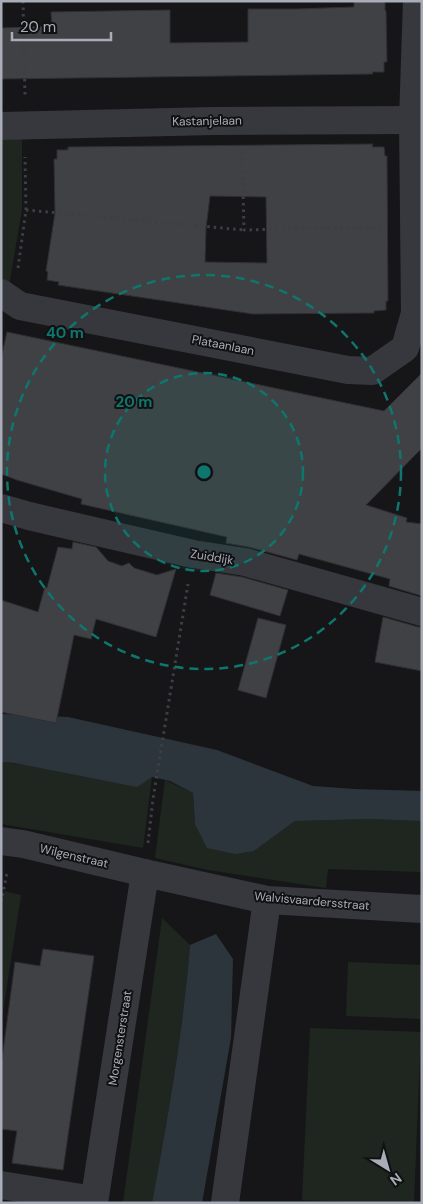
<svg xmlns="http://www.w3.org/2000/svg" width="423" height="1204" viewBox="0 0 423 1204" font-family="'DM Sans',sans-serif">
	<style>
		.green { fill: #1e261f }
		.water { fill: #2c353c }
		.building { fill: #404145; stroke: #303034; fill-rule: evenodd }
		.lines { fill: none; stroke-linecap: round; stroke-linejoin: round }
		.path { stroke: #3d3f44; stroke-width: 3; stroke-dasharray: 2.5 4; stroke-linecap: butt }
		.street { stroke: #37383d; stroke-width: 28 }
		.ring { fill: none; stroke: #0f766e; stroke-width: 2.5; stroke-dasharray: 9 6 }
		.labels { text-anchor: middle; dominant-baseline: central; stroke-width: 4; stroke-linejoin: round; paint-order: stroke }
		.street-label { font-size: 12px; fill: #a8adb8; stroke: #111113 }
		.centre { fill: #0f766e; stroke: #111113; stroke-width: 2.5 }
		.ring-label { font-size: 15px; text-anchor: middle; font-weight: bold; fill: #0f766e; stroke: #111113; stroke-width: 4; stroke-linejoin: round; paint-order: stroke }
	</style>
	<rect width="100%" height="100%" fill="#161618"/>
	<g class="green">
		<path d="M 1,130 L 22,130 L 22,210 L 9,286 L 1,280 Z"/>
		<path d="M 1,762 L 152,777 L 143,848 L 1,824 Z"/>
		<path d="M 165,780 L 193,793 L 195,824 L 254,851 L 295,821 L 370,819 L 422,821 L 422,872 L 328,869 L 326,888 L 208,870 L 155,858 Z"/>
		<path d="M 4,891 L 21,895 L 1,1025 L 1,902 Z"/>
		<path d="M 162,918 L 190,945 C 183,1032 168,1117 152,1203 L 123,1203 Z"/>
		<path d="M 348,962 L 422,965 L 422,1019 L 346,1016 Z"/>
		<path d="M 310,1028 L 421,1032 L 414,1203 L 378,1203 L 302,1200 Z"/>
	</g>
	<g class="water">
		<path d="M 1,714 L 68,717 L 217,750 L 313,786 L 355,789 L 422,791 L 422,821 L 370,819 L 295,821 L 254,851 L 235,854 L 207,848 L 195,824 L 193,793 L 170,781 L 152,777 L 137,787 L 15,763 L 1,762 Z"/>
		<path d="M 216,934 L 233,959 L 231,1038 L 202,1203 L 152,1203 C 168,1117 183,1032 190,945 Z"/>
	</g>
	<g class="building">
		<path d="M 354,1 L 385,1 L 385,10 L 386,11 L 387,62 L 384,62 L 384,72 L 372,72 L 373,74 L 1,79 L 1,28 L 52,26 L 51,12 L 170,10 L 170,43 L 248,42 L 248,9 L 296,9 L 354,7 Z"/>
		<path d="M 373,144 L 372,147 L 384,147 L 385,156 L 387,156 L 388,301 L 386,301 L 386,310 L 374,311 L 374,313 L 253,314 L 58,285 L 59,282 L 47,280 L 48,272 L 46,271 L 55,213 L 54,159 L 57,159 L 57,150 L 68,150 L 68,147 ZM 210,196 L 266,197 L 267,263 L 205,262 L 206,228 Z"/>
		<path d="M 7,332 L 384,411 L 422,373 L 422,448 L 366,505 L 407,518 L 406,522 L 422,524 L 422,596 L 389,586 L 390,579 L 299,554 L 297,560 L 249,547 L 226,543 L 227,537 L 81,504 L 82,499 L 17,480 L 1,474 L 1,359 Z"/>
		<path d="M 73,542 L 96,547 L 108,561 L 122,566 L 129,563 L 134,568 L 157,575 L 176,569 L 156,637 L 96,619 L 91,639 L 74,635 L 56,723 L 1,712 L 1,600 L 38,612 L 45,587 L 47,588 L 58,547 L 72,549 Z"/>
		<path d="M 216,573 L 242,577 L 288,590 L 280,616 L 210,595 Z"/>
		<path d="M 383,617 L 418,627 L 422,627 L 422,671 L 375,662 Z"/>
		<path d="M 258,618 L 286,625 L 266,698 L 238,690 Z"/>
		<path d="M 43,949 L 94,956 L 63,1170 L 12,1163 L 17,1131 L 1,1129 L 1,1067 L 15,962 L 40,966 Z"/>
	</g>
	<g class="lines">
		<g class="path">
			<path d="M 23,1 L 25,96"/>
			<path d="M 242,151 L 244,230 L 384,227"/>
			<path d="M 26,210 L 244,230"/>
			<path d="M 18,268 L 26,210 L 25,157"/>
			<path d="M 148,843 L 153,799 L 188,584"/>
			<path d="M 1,902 L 7,873"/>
		</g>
		<g class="street">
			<path d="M 1,126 L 213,121 L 413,120"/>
			<path d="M 1,293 L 20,306 L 348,370 L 372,371 L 405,348 L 415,313 L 413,120 L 417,1"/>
			<path d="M 1,508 L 29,516 L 193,554 L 245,562 L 422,612"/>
			<path d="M 1,841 L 23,844 L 145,873 L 267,900 L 422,909"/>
			<path d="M 1,1185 L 94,1200"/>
			<path d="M 94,1203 L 145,873"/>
			<path d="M 225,1203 L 267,900"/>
		</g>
	</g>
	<circle cx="204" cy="472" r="99" fill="#0f766e" fill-opacity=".12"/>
	<g class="ring">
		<circle cx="204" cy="472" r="99"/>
		<circle cx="204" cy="472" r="197"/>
	</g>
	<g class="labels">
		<g class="street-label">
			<text transform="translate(207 121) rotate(-1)">Kastanjelaan</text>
			<text transform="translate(223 345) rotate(11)">Plataanlaan</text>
			<text transform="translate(212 557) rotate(9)">Zuiddijk</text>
			<text transform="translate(74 856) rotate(13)">Wilgenstraat</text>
			<text transform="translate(312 901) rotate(5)">Walvisvaardersstraat</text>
			<text transform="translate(120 1038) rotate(-81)">Morgensterstraat</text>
		</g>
	</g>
	<circle cx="204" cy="472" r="8" class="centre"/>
	<g class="ring-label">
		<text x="65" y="338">40 m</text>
		<text x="134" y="407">20 m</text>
	</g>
	<rect width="423" height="1204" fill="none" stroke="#a8adb8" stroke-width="5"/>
	<g transform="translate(388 1169) rotate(143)" stroke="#111113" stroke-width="4" paint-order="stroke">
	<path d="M0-4L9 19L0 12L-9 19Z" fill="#a8adb8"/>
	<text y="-8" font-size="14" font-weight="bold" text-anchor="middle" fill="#a8adb8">N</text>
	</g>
	<path d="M12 32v8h99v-8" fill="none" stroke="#a8adb8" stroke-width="2.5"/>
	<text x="20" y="32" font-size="15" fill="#a8adb8" stroke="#111113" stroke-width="4" paint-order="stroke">20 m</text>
</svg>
